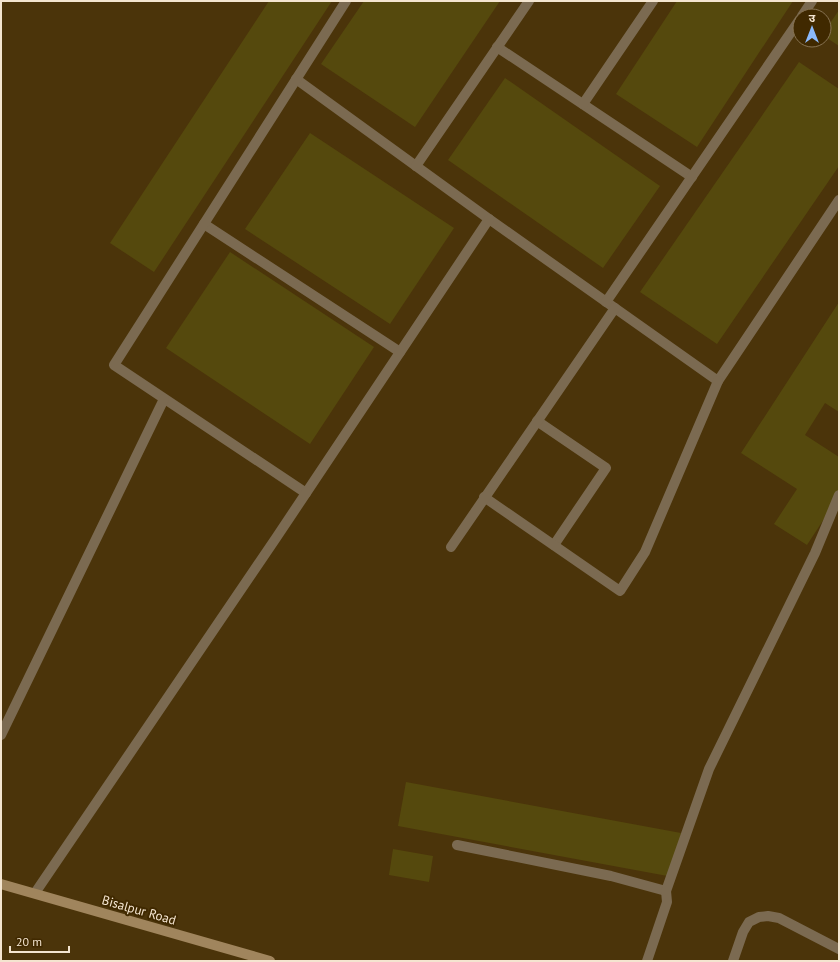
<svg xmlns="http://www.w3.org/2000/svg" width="840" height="962" viewBox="0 0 840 962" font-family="'PT Sans','Noto Sans Devanagari',sans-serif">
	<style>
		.building { fill: #55490d }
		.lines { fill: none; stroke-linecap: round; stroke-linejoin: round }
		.street { stroke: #7b6a51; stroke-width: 10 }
		.secondary { stroke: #a0855d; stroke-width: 10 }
		.labels { text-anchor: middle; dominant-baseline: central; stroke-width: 4; stroke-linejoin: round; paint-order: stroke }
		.street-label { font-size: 13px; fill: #f4e5d0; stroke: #402900 }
	</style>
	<rect width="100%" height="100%" fill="#4b340a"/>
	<g class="building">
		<path d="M 269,1 L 332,1 L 154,272 L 110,243 Z"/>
		<path d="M 364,1 L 500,1 L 415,127 L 321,64 Z"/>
		<path d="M 677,1 L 793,1 L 697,147 L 616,94 Z"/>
		<path d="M 839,10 L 839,46 L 824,36 L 824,32 Z"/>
		<path d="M 799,62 L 839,89 L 839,166 L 717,344 L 640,292 Z"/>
		<path d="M 505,78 L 660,186 L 603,268 L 448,160 Z"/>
		<path d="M 310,133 L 454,228 L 390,324 L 245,229 Z"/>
		<path d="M 230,252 L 374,347 L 310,444 L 166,348 Z"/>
		<path d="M 839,302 L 839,412 L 825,403 L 805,435 L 839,457 L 839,496 L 807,545 L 774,524 L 797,489 L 741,453 Z"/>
		<path d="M 406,782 L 681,833 L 673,877 L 398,826 Z"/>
		<path d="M 393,849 L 433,856 L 429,882 L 389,875 Z"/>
	</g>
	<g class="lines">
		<g class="street">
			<path d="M 802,16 L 812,1"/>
			<path d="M 497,47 L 692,177"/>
			<path d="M 296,79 L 489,219 L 718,381 L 839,200"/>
			<path d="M 583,104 L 653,1"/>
			<path d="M 416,166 L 529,1"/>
			<path d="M 204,224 L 400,352"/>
			<path d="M 606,302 L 800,19"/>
			<path d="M 537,421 L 606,468 L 554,545"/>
			<path d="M 306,493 L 114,365 L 346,1"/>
			<path d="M 484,497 L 620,591 L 645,552 L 718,381"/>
			<path d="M 451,547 L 615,308"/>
			<path d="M 1,735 L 164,399"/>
			<path d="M 457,845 L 611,876 L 666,891"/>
			<path d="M 35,893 L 276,538 L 489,219"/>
			<path d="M 647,961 L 667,902 L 666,891 L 709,769 L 815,553 L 839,495"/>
			<path d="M 733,961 L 743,932 L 749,922 L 759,917 L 768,916 L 779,918 L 839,949"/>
		</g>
		<path class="secondary" d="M 1,884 L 270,961"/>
	</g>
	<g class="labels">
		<g class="street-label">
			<text transform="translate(139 910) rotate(16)">Bisalpur Road</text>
		</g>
	</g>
	<rect width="840" height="962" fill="none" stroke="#f4e5d0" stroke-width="4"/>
	<g transform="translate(812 28)"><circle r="19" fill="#402900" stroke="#887453"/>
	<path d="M0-3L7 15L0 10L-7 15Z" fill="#8bbafc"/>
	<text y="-6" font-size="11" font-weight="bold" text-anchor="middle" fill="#f4e5d0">उ</text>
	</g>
	<path d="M10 946v6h59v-6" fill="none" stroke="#f4e5d0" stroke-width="2"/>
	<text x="16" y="946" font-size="12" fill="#f4e5d0" stroke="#402900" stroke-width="3" paint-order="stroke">20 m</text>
</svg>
